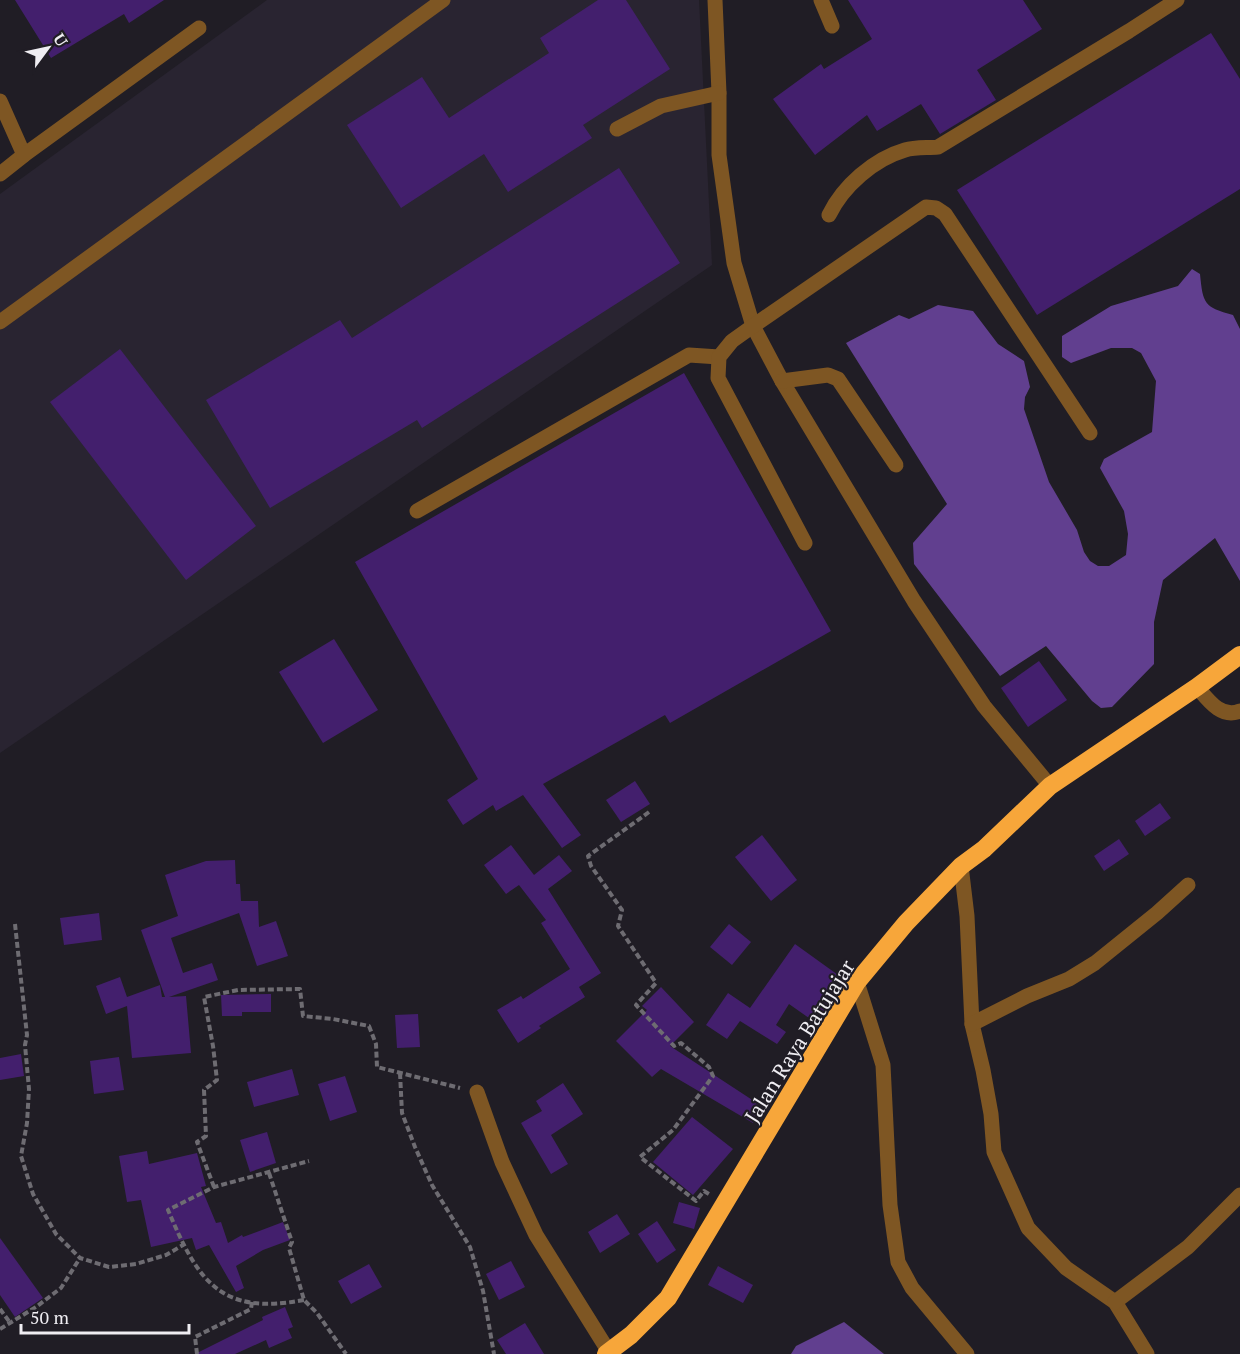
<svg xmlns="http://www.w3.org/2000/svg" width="1240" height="1354" viewBox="0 0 1240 1354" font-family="'PT Serif',serif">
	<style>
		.built { fill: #292431 }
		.forest { fill: #613f8f }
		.building { fill: #431f6d }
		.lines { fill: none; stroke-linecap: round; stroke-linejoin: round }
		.path { stroke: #6e6c72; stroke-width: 4; stroke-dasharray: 6 3; stroke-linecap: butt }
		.minor { stroke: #7e5623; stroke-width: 15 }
		.highway { stroke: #f7a63a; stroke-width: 18 }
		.labels { text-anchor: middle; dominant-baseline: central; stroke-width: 4.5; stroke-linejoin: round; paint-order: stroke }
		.street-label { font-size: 21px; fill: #efedf2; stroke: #201d25 }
	</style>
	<rect width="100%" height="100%" fill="#201d25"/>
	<path class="built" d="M 267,0 L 699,0 L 712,265 L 0,753 L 0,194 Z"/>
	<g class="forest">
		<path d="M 1192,269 L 1200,274 C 1203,304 1204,307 1233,315 L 1240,329 L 1240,581 L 1215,538 L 1163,580 L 1154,622 L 1154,664 L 1112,707 L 1101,708 L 1092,701 L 1046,646 L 1000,676 L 914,564 L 913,543 L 947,504 L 846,343 L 899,315 L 909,319 L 938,305 L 973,311 L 998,344 L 1024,361 L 1030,387 L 1025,397 L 1024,409 L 1049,482 L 1077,530 L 1084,552 L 1090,561 L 1098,566 L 1109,566 L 1126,555 L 1128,534 L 1124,511 L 1100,468 L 1104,459 L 1152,432 L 1156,381 L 1141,353 L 1132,348 L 1111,348 L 1071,363 L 1062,357 L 1062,336 L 1111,306 L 1178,286 Z"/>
		<path d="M 844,1322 L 884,1354 L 791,1354 L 796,1346 Z"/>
	</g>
	<g class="building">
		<path d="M 15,0 L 164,0 L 129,23 L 124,14 L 51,58 Z"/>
		<path d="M 598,0 L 626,0 L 670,69 L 583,125 L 592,138 L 508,192 L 484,154 L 401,208 L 347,125 L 422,77 L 449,118 L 549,53 L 540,38 Z"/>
		<path d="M 848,0 L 1023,0 L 1042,29 L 977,70 L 996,100 L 940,134 L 921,104 L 877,131 L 867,115 L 815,155 L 773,99 L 821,64 L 824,69 L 872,39 Z"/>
		<path d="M 1211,33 L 1240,79 L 1240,189 L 1037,315 L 957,190 Z"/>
		<path d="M 619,168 L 680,263 L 422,428 L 417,420 L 270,508 L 206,400 L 340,320 L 352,338 Z"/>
		<path d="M 120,349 L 256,526 L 186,580 L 50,402 Z"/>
		<path d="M 684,373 L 831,631 L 670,723 L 665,715 L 543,784 L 581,835 L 562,848 L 523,795 L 496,811 L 493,805 L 463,825 L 447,800 L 478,779 L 355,562 Z"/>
		<path d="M 334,639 L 378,710 L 323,743 L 279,672 Z"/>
		<path d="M 1039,661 L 1067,700 L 1028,727 L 1001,688 Z"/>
		<path d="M 635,781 L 650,804 L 621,822 L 606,800 Z"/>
		<path d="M 1160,803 L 1171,818 L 1145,836 L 1135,821 Z"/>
		<path d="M 762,835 L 797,880 L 771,901 L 735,857 Z"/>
		<path d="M 1119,839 L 1129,854 L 1104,871 L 1094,856 Z"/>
		<path d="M 511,845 L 534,875 L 559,855 L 572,871 L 548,889 L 601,973 L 579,987 L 585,997 L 539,1026 L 541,1028 L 518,1043 L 497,1010 L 521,996 L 523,999 L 570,969 L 541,923 L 546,920 L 519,885 L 506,894 L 484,865 Z"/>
		<path d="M 235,860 L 236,884 L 240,884 L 241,901 L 258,901 L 259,927 L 276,921 L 288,956 L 257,966 L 239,913 L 171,938 L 183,973 L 212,963 L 218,980 L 169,997 L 186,996 L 191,1053 L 132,1058 L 127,1006 L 106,1014 L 96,986 L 120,977 L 127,997 L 160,985 L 162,997 L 165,997 L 141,930 L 178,916 L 165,875 L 206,861 Z"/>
		<path d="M 99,913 L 102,940 L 64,945 L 60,918 Z"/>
		<path d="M 729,924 L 751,942 L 732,965 L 710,947 Z"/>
		<path d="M 795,944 L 845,980 L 816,1023 L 789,1004 L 776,1025 L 786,1032 L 777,1044 L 740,1021 L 727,1039 L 706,1025 L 728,993 L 750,1008 Z"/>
		<path d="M 661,987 L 694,1022 L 670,1046 L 763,1107 L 753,1123 L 661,1069 L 652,1077 L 616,1041 L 647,1010 L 642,1006 Z"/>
		<path d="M 271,994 L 271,1012 L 242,1012 L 242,1016 L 222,1016 L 221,995 Z"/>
		<path d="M 418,1014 L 420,1047 L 397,1048 L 395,1015 Z"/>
		<path d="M 21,1054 L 24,1076 L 0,1080 L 0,1058 Z"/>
		<path d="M 119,1057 L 124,1090 L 94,1094 L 90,1061 Z"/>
		<path d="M 292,1069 L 299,1095 L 254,1107 L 247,1082 Z"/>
		<path d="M 345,1076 L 357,1112 L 330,1121 L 318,1084 Z"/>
		<path d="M 563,1083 L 583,1114 L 551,1135 L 568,1164 L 551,1174 L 521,1123 L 542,1111 L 536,1101 Z"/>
		<path d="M 692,1117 L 733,1149 L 693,1195 L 653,1162 Z"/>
		<path d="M 267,1132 L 276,1163 L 250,1172 L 240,1140 Z"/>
		<path d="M 147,1151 L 149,1164 L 197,1153 L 206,1186 L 201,1187 L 216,1223 L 221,1222 L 228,1243 L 242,1235 L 243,1237 L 283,1222 L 290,1240 L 263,1250 L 236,1266 L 244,1288 L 236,1292 L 209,1245 L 196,1250 L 192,1238 L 151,1247 L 141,1200 L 127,1202 L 119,1156 Z"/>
		<path d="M 679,1202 L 700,1208 L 694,1229 L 673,1223 Z"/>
		<path d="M 617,1214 L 630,1234 L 600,1253 L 588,1232 Z"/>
		<path d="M 657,1221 L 676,1250 L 657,1263 L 638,1234 Z"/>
		<path d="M 0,1238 L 43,1298 L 15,1317 L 0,1295 Z"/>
		<path d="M 511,1261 L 525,1287 L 499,1300 L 486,1274 Z"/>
		<path d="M 369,1264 L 382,1287 L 351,1304 L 338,1281 Z"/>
		<path d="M 718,1266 L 753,1285 L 743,1303 L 708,1285 Z"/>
		<path d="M 285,1307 L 293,1327 L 288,1329 L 292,1338 L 269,1348 L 266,1340 L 235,1354 L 195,1354 L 263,1320 L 262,1317 Z"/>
		<path d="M 525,1323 L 544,1354 L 506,1354 L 497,1340 Z"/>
	</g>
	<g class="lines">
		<g class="path">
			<path d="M 649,812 L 588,856 L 591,866 L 622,910 L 618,926 L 656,983 L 636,1005 L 674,1046 L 681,1043 L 709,1067 L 713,1076 L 673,1130 L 640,1157 L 696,1201 L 704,1191 L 709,1194"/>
			<path d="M 15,924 L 27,1035 L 25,1045 L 29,1089 L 27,1123 L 21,1156 L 33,1194 L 56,1234 L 80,1258 L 109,1267 L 136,1264 L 166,1255 L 183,1245"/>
			<path d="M 400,1073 L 402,1113 L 415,1147 L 432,1185 L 470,1247 L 483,1291 L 494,1354"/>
			<path d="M 269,1173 L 292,1242 L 289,1248 L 304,1300 L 317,1313 L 346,1354"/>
			<path d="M 214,1187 L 197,1142 L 206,1136 L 204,1090 L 217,1080 L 213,1046 L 204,997 L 238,990 L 300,989 L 303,1016 L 333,1019 L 369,1026 L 376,1044 L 377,1067 L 460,1088"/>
			<path d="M 304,1300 C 220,1316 198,1281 168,1210 L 214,1187 L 309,1161"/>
			<path d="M 0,1309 L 11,1324"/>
			<path d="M 0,1329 L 36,1307 L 61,1288 L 80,1258"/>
			<path d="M 197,1354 L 195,1337 L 251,1309 L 252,1302"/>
		</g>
		<g class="minor">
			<path d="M 715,0 L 719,93 L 719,155 L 734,263 L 753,326 L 782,381 L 914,601 L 984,706 L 1050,786"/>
			<path d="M 821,0 L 832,26"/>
			<path d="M 0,101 L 24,155 L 0,174"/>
			<path d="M 617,129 L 661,106 L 719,93"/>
			<path d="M 24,155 L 199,28"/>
			<path d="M 829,215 C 843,186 874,159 905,150 C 915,147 927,148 938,147 L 1129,31 L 1177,0"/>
			<path d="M 0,322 L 443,0"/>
			<path d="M 782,381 L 828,375 L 838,379 L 896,465"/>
			<path d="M 417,511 L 689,355 L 719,357"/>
			<path d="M 805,543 L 718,378 L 719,357 L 732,341 L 753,326 L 926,207 L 936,208 L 945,214 L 1090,433"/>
			<path d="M 1197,687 C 1208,700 1221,719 1240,711"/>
			<path d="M 961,866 L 967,916 L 972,1024 L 983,1070 L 991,1114 L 994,1152 L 1028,1228 L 1066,1268 L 1115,1302 L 1147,1354"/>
			<path d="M 857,982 L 883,1065 L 890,1205 L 898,1262 L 912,1288 L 967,1354"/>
			<path d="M 972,1024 L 1027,996 L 1069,979 L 1095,963 L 1157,913 L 1188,885"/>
			<path d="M 477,1092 L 502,1162 L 536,1235 L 609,1352"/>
			<path d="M 1115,1302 L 1188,1247 L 1240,1195"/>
		</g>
		<path class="highway" d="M 606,1354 L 631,1335 L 668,1298 L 857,982 L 906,923 L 961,866 L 984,849 L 1050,786 L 1197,687 L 1240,655"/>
	</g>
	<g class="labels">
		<g class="street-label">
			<text transform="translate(799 1041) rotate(-58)">Jalan Raya Batujajar</text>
		</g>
	</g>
	<g transform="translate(48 48) rotate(57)" stroke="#201d25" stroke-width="4.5" paint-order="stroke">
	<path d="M0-4.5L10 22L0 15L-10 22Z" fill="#efedf2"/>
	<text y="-9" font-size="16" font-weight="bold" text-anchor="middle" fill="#efedf2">U</text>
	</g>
	<path d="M21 1324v9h168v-9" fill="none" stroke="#efedf2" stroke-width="3"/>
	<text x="30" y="1324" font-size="18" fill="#efedf2" stroke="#201d25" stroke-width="4.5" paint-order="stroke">50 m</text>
</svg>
